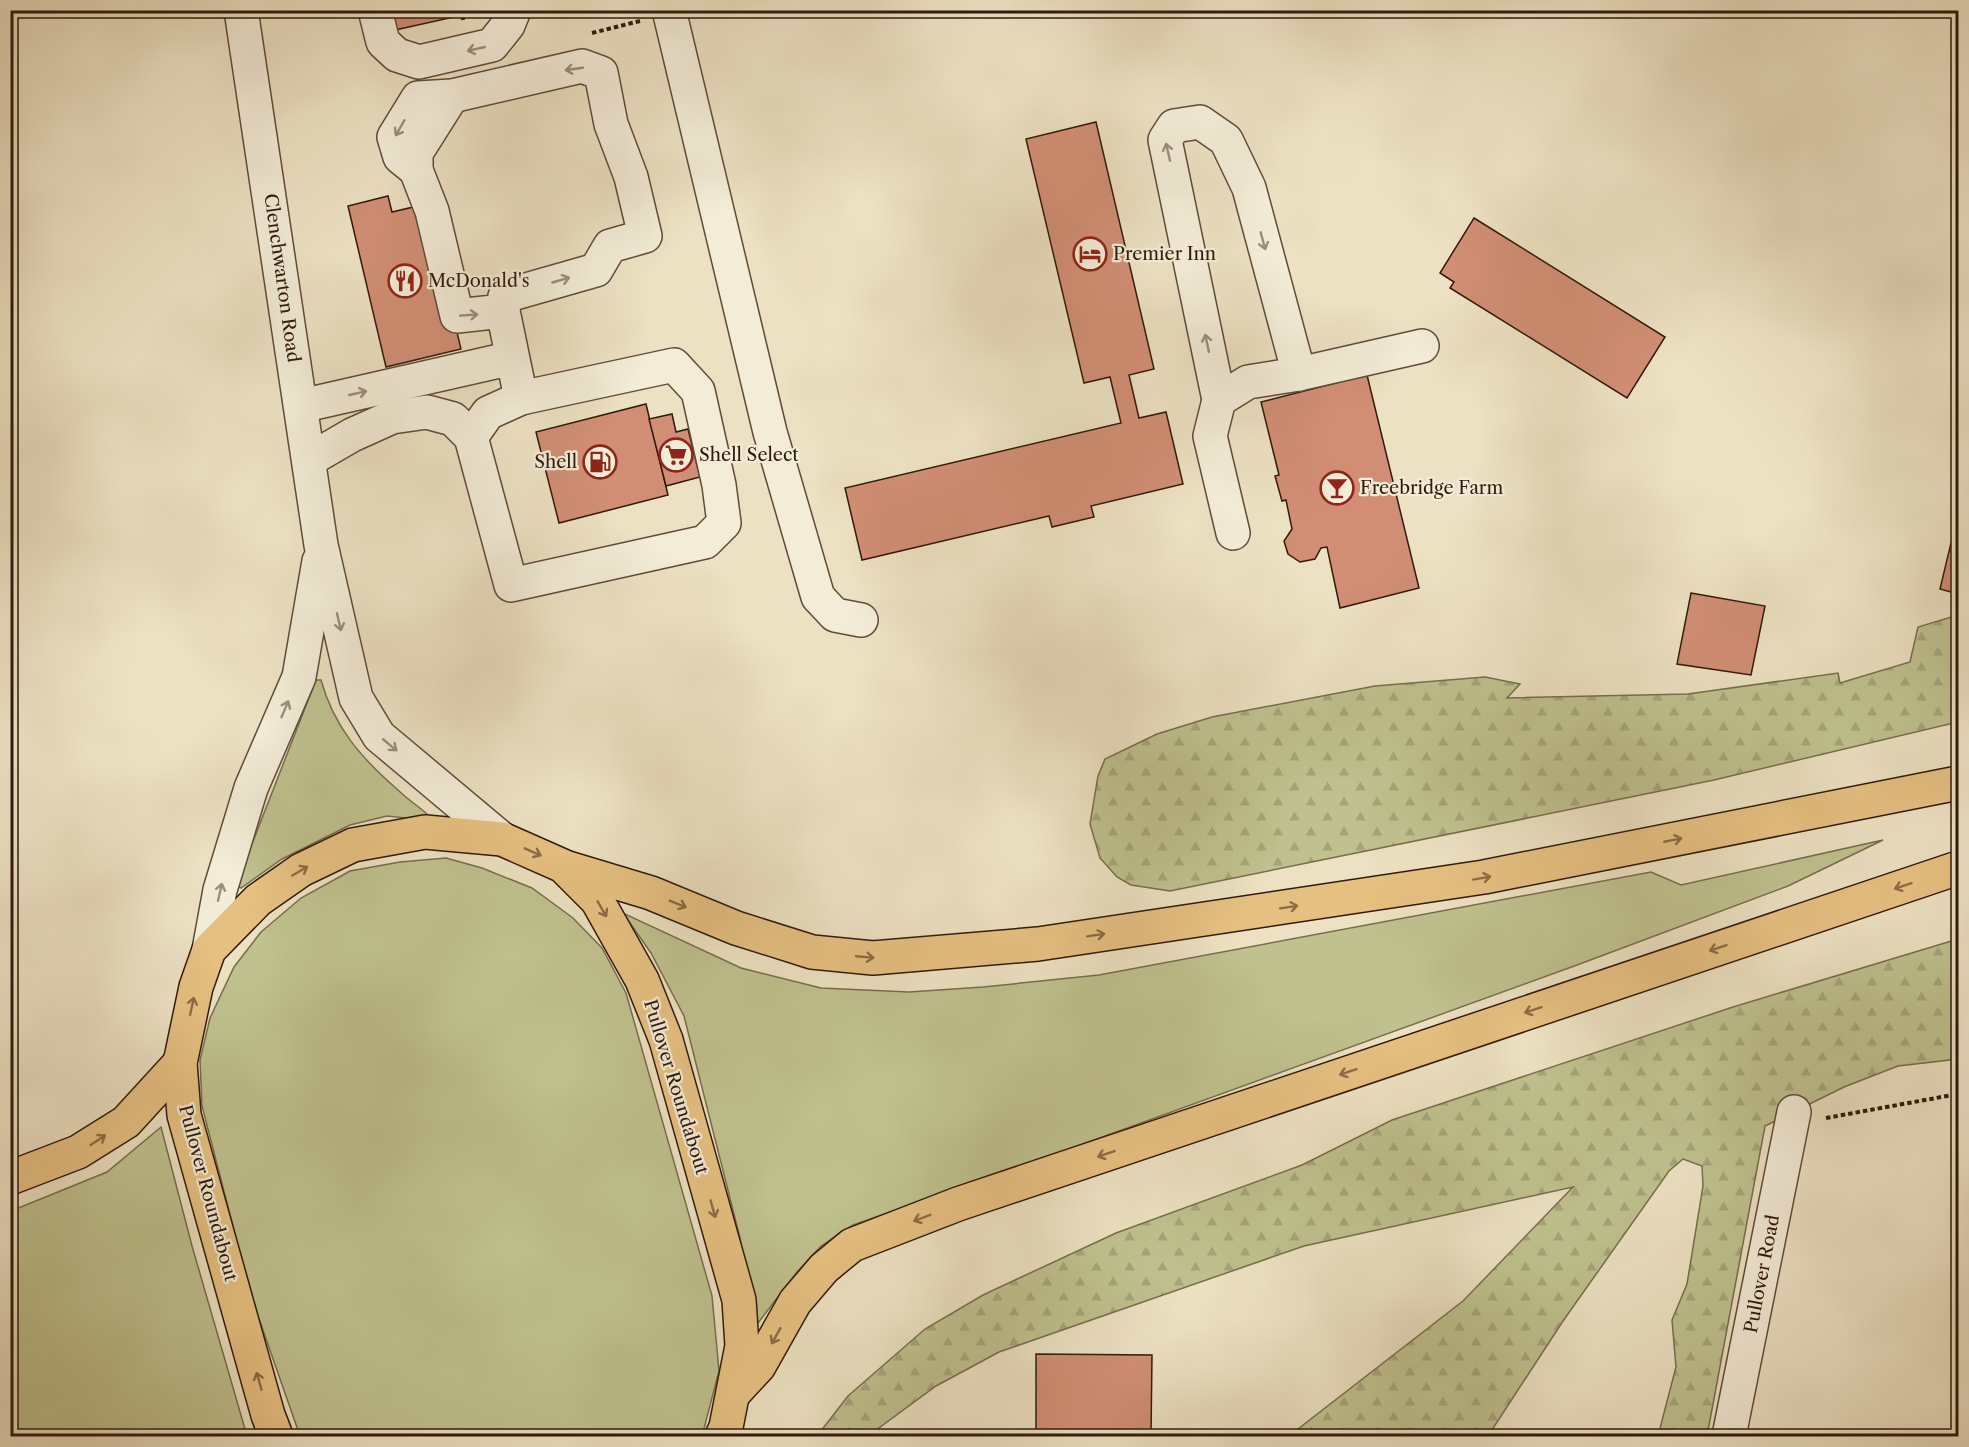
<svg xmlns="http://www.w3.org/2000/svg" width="1969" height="1447" viewBox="0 0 1969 1447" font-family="'Libre Caslon Text',serif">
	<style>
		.green { fill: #bfc18e; stroke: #786d4d; stroke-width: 1.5 }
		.forest { fill: url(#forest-firs); stroke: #786d4d; stroke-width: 1.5 }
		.building { fill: #d18e74; stroke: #31190c; stroke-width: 1.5 }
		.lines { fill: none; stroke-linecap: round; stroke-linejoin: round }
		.minor-casing { stroke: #604b3a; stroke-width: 36 }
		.highway-casing { stroke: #31190c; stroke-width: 36 }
		.path { stroke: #31190c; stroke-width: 4; stroke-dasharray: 4.5 3; stroke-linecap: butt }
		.minor { stroke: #f3ecd7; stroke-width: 33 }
		.highway { stroke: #e6c081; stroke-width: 33 }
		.oneway { stroke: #9c8d7c }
		.oneway2 { stroke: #8c6c46 }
		.labels { text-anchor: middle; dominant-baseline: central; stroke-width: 4.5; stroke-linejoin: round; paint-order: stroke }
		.poi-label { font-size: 18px; fill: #31190c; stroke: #f3ecd7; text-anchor: start }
		.street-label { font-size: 18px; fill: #31190c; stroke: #f3ecd7 }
	</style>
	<defs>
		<pattern id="forest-firs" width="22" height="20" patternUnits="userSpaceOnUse" patternTransform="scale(1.5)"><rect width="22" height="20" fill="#bfc18e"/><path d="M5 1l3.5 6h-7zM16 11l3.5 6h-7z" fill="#a5a579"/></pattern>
	</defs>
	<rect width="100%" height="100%" fill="#ece1c2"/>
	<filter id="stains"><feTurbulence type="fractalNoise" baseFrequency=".00333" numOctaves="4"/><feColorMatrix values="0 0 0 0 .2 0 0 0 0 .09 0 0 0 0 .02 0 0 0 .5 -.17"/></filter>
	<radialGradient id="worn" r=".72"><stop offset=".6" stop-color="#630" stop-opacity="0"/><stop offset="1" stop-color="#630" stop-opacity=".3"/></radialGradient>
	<g class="green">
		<path d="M 316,680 L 321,680 C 334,727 361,758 398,790 C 407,799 418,806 427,814 L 425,820 L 387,816 L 350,825 L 282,859 L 241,888 L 236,885 Z"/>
		<path d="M 1883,840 L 1788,886 L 1577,965 L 995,1176 L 853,1225 L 821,1246 L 797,1272 L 758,1323 L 739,1234 L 684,1016 L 651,953 L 623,913 L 741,968 L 821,988 L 909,992 L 983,987 L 1099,975 L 1651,872 L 1681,885 Z"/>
		<path d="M 446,858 L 482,868 L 532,888 L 573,918 L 602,948 L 626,993 L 712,1296 L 719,1371 L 702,1436 L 300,1436 L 251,1296 L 202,1106 L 200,1060 L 210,1018 L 234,967 L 261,932 L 301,898 L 350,871 L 400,862 Z"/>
		<path d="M 161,1127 L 192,1246 L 247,1436 L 11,1436 L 11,1211 L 107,1172 Z"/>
	</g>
	<g class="forest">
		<path d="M 1958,615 L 1958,722 L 1714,780 L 1170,891 L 1131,885 L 1117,877 L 1100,858 L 1090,824 L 1098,776 L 1105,759 L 1157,734 L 1212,717 L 1375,686 L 1485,677 L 1520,684 L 1507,698 L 1688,694 L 1838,673 L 1840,683 L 1910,662 L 1918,627 Z"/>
		<path d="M 1958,939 L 1958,1059 L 1898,1066 L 1844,1087 L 1765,1126 L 1707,1436 L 1658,1436 L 1676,1367 L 1672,1320 L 1687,1284 L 1703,1186 L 1702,1166 L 1683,1159 L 1669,1171 L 1563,1321 L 1488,1436 L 1289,1436 L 1463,1301 L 1573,1187 L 1304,1246 L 999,1352 L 936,1386 L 868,1436 L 817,1436 L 848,1396 L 925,1329 L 983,1295 L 1116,1233 L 1302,1165 L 1392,1120 L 1733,1007 Z"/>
	</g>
	<g class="building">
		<path d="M 390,10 L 453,10 L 454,17 L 395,30 Z"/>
		<path d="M 1096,122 L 1154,369 L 1129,375 L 1139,418 L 1166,412 L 1183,484 L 1091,506 L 1094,517 L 1052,527 L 1049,516 L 862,560 L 845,488 L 1121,423 L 1110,377 L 1084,383 L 1026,139 Z"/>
		<path d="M 388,196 L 392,212 L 426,204 L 461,349 L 386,367 L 348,206 Z"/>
		<path d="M 1474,218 L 1665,337 L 1627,398 L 1450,288 L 1454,282 L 1440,273 Z"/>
		<path d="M 1367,375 L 1419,588 L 1340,608 L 1327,547 L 1321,548 L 1315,559 L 1300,562 L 1288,554 L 1284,541 L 1292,529 L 1286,500 L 1282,501 L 1275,476 L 1279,475 L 1261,402 Z"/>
		<path d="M 646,404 L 668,495 L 559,523 L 536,432 Z"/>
		<path d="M 672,414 L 676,432 L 688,429 L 700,477 L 666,486 L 649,419 Z"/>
		<path d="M 1956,522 L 1958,523 L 1958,594 L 1940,589 Z"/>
		<path d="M 1691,593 L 1765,606 L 1751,675 L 1677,664 Z"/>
		<path d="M 1036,1354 L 1152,1355 L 1151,1436 L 1036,1436 Z"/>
		<path d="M 1007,1435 L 1007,1436 L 906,1436 Z"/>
	</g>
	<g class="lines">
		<defs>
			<g id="minor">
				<path d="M 241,10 L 321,545 L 356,698 L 379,736 L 502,839"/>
				<path d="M 375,10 L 383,42 L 397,55 L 419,62 L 492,45 L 508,25 L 514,10"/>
				<path d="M 669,10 L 770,432 L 818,597 L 835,615 L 861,620"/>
				<path d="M 416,170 L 416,153 L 452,96"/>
				<path d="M 503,311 L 457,316 L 432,211 L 416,170 L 400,157 L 394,137 L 418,98 L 452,96 L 582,66 L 601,73 L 611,124 L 631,177 L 645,236 L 610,246 L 596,270 L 505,296 L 503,311 L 521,398"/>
				<path d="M 1219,400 L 1165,140 L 1174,126 L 1200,122 L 1226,140 L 1249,188 L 1299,374"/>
				<path d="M 301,406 L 512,358"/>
				<path d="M 309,460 L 352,435 L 392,417 L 427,412 L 453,419 L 471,437 L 511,585 L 705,542 L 724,523 L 719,485 L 698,391 L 674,365 L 521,398 L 488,413 L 471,437"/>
				<path d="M 1233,533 L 1210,436 L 1219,400 L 1248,382 L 1299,374 L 1422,346"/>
				<path d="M 209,950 L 220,890 L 251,788 L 299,677 L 319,561"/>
				<path d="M 1729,1436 L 1794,1112"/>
			</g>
			<g id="highway">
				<path d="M 568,868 L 651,893 L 736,928 L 812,952 L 873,958 L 1038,944 L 1484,877 L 1958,783"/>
				<path d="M 10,1178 L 78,1152 L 126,1122 L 180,1063"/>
				<path d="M 734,1393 L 759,1366 L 795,1302 L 824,1268 L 852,1245 L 958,1204 L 1958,868"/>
				<path d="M 276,1436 L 268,1415 L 184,1115 L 180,1063 L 196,987 L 209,950 L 258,900 L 301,870 L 353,845 L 425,832 L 502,839 L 563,866 L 597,900 L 642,980 L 666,1040 L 739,1300 L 742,1346 L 726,1427 L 722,1436"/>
			</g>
		</defs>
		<use href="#minor" class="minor-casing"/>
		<use href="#highway" class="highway-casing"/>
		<g class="path">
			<path d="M 462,10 L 463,20"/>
			<path d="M 592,33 L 640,21"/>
			<path d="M 1826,1118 L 1958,1094"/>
		</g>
		<use href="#minor" class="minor"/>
		<use href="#highway" class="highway"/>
	</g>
	<defs><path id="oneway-shaft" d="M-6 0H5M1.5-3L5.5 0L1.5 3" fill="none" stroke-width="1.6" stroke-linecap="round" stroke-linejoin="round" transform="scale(1.5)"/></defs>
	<g class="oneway">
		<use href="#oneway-shaft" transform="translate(476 49) rotate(167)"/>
		<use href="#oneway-shaft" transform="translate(574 69) rotate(172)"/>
		<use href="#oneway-shaft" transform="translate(400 128) rotate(120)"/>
		<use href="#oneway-shaft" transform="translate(1168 152) rotate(-103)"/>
		<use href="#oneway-shaft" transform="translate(1263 241) rotate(75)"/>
		<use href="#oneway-shaft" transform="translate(561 280) rotate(-16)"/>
		<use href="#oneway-shaft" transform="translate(469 315) rotate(-4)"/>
		<use href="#oneway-shaft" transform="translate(1207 343) rotate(-102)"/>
		<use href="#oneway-shaft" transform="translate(358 393) rotate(-13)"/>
		<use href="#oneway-shaft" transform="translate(339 622) rotate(77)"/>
		<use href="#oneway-shaft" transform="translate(285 709) rotate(-67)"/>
		<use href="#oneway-shaft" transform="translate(390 745) rotate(40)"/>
		<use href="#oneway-shaft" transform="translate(220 892) rotate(-77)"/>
	</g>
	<g class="oneway2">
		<use href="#oneway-shaft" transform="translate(1673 840) rotate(-11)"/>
		<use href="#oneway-shaft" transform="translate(533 852) rotate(24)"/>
		<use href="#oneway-shaft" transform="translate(300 871) rotate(-30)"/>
		<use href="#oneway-shaft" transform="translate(1482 878) rotate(-10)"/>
		<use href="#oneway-shaft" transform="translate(1903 886) rotate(162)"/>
		<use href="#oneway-shaft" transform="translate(678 904) rotate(22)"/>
		<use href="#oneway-shaft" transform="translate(1289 907) rotate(-9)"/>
		<use href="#oneway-shaft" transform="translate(602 909) rotate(60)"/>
		<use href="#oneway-shaft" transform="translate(1096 935) rotate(-9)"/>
		<use href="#oneway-shaft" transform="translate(1718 948) rotate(162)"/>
		<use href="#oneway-shaft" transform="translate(865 957) rotate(5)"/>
		<use href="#oneway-shaft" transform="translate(192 1006) rotate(-78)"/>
		<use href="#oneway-shaft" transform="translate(1533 1010) rotate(161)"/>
		<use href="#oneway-shaft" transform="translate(1348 1072) rotate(161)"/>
		<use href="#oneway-shaft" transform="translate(98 1140) rotate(-33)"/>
		<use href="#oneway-shaft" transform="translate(1106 1154) rotate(161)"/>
		<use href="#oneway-shaft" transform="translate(713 1209) rotate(74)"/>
		<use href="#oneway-shaft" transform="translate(922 1218) rotate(159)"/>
		<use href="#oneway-shaft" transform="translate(776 1336) rotate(119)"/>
		<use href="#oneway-shaft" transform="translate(259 1381) rotate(-106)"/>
	</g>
	<defs>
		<symbol id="hotel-ring" viewBox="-11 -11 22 22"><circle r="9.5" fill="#f3ecd7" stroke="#8f2418" stroke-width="1.5"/><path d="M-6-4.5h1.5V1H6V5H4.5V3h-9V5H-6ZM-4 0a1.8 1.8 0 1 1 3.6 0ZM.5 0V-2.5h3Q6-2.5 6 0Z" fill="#8f2418"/></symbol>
		<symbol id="restaurant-ring" viewBox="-11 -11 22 22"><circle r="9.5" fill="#f3ecd7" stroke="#8f2418" stroke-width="1.5"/><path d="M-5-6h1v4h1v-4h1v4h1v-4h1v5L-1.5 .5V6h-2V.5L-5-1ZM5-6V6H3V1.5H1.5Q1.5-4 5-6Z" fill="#8f2418"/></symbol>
		<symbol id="supermarket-ring" viewBox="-11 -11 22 22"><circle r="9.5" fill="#f3ecd7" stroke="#8f2418" stroke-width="1.5"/><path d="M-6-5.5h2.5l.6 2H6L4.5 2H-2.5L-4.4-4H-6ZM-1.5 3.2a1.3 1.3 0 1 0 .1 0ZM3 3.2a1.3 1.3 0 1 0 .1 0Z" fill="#8f2418"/></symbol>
		<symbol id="fuel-ring" viewBox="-11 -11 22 22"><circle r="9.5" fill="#f3ecd7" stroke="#8f2418" stroke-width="1.5"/><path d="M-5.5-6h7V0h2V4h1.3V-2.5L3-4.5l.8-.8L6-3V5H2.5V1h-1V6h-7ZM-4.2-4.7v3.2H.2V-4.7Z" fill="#8f2418"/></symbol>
		<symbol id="bar-ring" viewBox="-11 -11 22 22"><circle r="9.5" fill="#f3ecd7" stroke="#8f2418" stroke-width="1.5"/><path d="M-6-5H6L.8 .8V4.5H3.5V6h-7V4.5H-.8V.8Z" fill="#8f2418"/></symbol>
	</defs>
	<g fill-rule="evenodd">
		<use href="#hotel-ring" x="1071" y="235" width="38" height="38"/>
		<use href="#restaurant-ring" x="386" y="262" width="38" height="38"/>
		<use href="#supermarket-ring" x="657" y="436" width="38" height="38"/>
		<use href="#fuel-ring" x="581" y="443" width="38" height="38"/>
		<use href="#bar-ring" x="1318" y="469" width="38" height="38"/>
	</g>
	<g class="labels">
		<g class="poi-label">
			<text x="1113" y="254">Premier Inn</text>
			<text x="428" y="281">McDonald's</text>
			<text x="699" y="455">Shell Select</text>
			<text x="577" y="462" text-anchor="end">Shell</text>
			<text x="1360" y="488">Freebridge Farm</text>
		</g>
		<g class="street-label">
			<text transform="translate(282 278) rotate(82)">Clenchwarton Road</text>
			<text transform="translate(676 1087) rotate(73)">Pullover Roundabout</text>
			<text transform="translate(208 1193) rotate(75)">Pullover Roundabout</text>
			<text transform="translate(1762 1274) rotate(-79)">Pullover Road</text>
		</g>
	</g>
	<rect width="1969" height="1447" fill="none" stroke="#ece1c2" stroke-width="36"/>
	<rect x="12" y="12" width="1945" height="1423" fill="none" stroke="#31190c" stroke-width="3"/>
	<rect x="18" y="18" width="1933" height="1411" fill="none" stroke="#31190c" stroke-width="1.5"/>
	<rect width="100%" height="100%" filter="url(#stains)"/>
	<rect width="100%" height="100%" fill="url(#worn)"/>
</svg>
